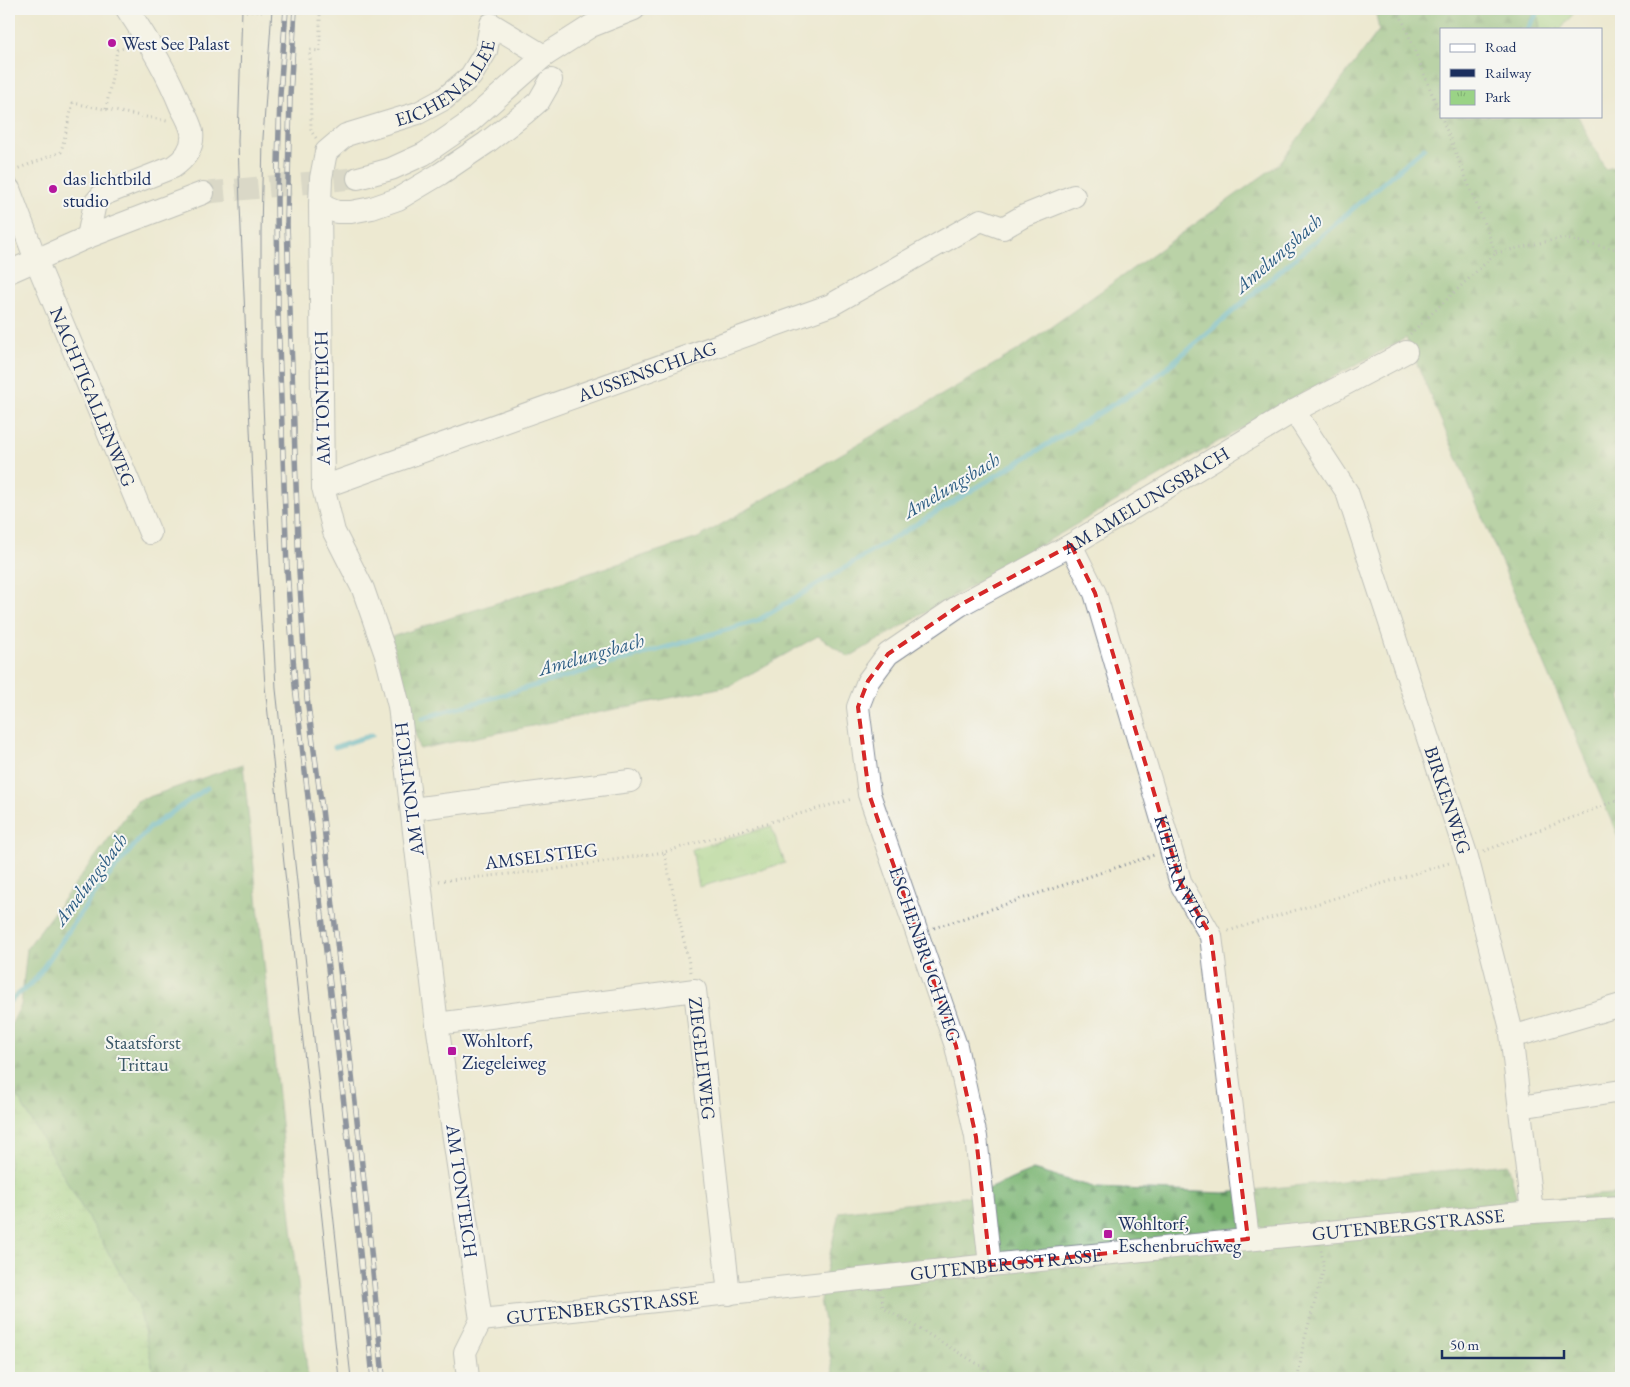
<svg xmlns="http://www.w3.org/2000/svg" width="1630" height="1387" viewBox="0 0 1630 1387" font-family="'EB Garamond',serif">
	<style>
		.grass { fill: #9ad386; stroke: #5a8172 }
		.forest { fill: url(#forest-firs); stroke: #4b7268 }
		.wetland { fill: url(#wetland-marsh); stroke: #5a8172 }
		.park { fill: url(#park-tufts); stroke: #5a8172 }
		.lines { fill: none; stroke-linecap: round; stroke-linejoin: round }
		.stream { stroke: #46adc6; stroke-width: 5 }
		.minor-tunnel { stroke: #c3c4ba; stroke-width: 22; stroke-dasharray: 22 11; stroke-linecap: butt }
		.minor-casing { stroke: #848c98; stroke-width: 24 }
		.path { stroke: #848c98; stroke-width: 3; stroke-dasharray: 1 4; stroke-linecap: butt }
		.minor { stroke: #fff; stroke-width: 22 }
		.tram { stroke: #1b2f5e; stroke-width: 1 }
		.rail-casing { stroke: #1b2f5e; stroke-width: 5.5 }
		.rail { stroke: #f6f6f2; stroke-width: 4; stroke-dasharray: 11; stroke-linecap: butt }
		.marked { fill: none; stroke: #d62828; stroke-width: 4; stroke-dasharray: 10 6; stroke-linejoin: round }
		.poi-dot { fill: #b5179e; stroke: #f6f6f2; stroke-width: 2 }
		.labels { text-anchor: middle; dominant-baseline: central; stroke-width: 4; stroke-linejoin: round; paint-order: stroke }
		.poi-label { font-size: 19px; fill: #1b2f5e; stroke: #f6f6f2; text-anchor: start }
		.street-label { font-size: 19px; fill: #1b2f5e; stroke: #f6f6f2 }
		.park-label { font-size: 19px; fill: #3b5868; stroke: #f6f6f2 }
		.water-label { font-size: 20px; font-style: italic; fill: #2a5b82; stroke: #f6f6f2 }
	</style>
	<defs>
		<pattern id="forest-firs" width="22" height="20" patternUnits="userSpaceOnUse" patternTransform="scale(1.25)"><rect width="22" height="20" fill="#7bb573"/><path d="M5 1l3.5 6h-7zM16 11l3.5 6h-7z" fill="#649462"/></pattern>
		<pattern id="wetland-marsh" width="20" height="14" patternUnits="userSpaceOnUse" patternTransform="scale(1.25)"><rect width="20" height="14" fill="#9ad386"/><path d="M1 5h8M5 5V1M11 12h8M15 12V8" fill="none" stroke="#84b576"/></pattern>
		<pattern id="park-tufts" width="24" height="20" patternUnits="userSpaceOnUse" patternTransform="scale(1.25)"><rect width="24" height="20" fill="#9ad386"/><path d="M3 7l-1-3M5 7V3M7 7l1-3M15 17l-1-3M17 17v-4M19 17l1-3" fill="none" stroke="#84b576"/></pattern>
	</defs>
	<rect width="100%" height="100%" fill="#f6f6f2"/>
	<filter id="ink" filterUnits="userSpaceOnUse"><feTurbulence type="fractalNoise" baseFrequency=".02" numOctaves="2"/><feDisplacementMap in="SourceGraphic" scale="10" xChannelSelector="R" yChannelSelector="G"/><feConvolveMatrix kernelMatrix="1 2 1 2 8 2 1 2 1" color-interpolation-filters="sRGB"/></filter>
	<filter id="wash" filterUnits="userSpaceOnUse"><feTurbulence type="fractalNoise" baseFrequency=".0096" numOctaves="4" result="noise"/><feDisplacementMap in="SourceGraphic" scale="20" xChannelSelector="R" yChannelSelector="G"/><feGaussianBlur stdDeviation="1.12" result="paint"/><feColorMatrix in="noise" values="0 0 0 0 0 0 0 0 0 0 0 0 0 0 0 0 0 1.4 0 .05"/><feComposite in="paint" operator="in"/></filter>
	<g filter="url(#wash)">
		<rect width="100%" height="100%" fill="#ede9d1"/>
		<path class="grass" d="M 1537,9 L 1577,9 L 1561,29 L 1540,29 Z"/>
		<g class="forest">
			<path d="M 1375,9 L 1537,9 L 1540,29 L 1441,29 L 1441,116 L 1578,116 L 1605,169 L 1621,166 L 1621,844 L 1406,338 L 1286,402 L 849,657 L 818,636 L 729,686 L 419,749 L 408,701 L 391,637 L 698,538 L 1020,349 L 1279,164 L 1379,30 Z"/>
			<path d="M 243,764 L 308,1378 L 155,1378 L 138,1304 L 9,1082 L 9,1029 L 21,1005 L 27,948 L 137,801 Z"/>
			<path d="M 1508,1164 L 1518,1202 L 1621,1193 L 1621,1378 L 834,1378 L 820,1300 L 839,1212 L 971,1196 L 1033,1170 L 1097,1188 L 1224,1193 Z"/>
		</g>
		<path class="wetland" d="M 9,1082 L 138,1304 L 155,1378 L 9,1378 Z"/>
		<path class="park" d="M 771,826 L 785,863 L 699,887 L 692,849 Z"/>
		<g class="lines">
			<g class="stream">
				<path d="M 1527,29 L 1540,9"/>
				<path d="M 423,718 L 757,621 L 1150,382 L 1424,148"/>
				<path d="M 335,747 L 372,735"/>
				<path d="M 9,1002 L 34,981 L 94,894 L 148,829 L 207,788"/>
			</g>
		</g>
	</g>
	<g filter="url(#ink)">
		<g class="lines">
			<path class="minor-tunnel" d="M 203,193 L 358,178"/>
			<defs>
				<g id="minor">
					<path d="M 358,178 L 391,169 L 424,154 L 466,125 L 544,56 L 591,26 L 634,9"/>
					<path id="s1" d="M 9,189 L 36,260 L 150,533"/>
					<path d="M 320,205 L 337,212 L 351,212 L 372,208 L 398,199 L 440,174 L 486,143 L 525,113 L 539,101 L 551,80"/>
					<path d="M 88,237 L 95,203 L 102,195 L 173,167 C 185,159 194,147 192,132 C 190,123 185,114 181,107 C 167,72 148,40 127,9"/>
					<path d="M 9,272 L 88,237 L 203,193"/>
					<path id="s2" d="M 1294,411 L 1347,492 L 1467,857 L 1510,1025 L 1532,1212"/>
					<path id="s3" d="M 323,487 L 831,305 L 981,220 L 1003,228 L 1022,217 L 1074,196"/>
					<path id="s4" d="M 1071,545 L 1095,593 L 1181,884 L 1211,936 L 1248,1239"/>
					<path d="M 412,809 L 630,781"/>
					<path id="s5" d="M 437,1024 L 695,990 L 729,1294"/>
					<path d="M 1512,1037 L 1621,1005"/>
					<path d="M 1520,1107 L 1621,1091"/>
					<path id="s6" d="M 990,1265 L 976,1137 L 956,1046 L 869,794 L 858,707 L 868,681 L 888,654 L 960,605 L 1071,545 L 1294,411 L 1406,352"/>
					<path id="s7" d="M 481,1320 L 990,1265 L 1532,1212 L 1621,1207"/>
					<path id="s8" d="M 468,1378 L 465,1352 L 481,1320 L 437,1024 L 399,706 L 386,655 L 363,589 L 334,532 L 323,487 L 320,205 L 321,178 L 326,152 L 346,135 L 418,113 L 444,99 L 471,76 L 486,51 L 491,24 L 544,56"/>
				</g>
			</defs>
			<use href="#minor" class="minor-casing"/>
			<g class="path">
				<path d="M 1398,9 L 1496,253 L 1410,334"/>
				<path d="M 246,11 L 265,12"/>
				<path d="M 106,109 L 117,50 L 131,46"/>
				<path d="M 316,138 L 311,131 L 310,50 L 320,51 L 320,9"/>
				<path d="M 14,170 L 61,152 L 73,103 L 167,121"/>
				<path d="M 1496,253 L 1562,238 L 1621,250"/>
				<path d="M 1484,851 L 1621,799"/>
				<path d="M 439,881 L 550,870 L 664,852"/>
				<path d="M 934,928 L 1154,855"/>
				<path d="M 1228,931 L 1449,863"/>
				<path d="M 691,972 L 664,852 L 852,799"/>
				<path d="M 882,1295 L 883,1307 L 1001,1378"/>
				<path d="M 1070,1378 L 1135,1375 L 1145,1378"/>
				<path d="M 1298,1378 L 1303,1345 L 1324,1268 L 1321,1250"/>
			</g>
			<use href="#minor" class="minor"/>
			<g class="tram">
				<path d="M 242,9 L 238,141 L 240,206 L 253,495 L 265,686 L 339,1378"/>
				<path d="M 272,9 L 263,138 L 261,233 L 261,361 L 276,689 L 351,1378"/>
			</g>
			<defs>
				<g id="rail">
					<path d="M 286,9 L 280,95 L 277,199 L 278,315 L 287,569 L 295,686 L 349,1147 L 373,1378"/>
					<path d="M 295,9 L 290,96 L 287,224 L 299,570 L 307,698 L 322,809 L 367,1209 L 383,1378"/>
				</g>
			</defs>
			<use href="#rail" class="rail-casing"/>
			<use href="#rail" class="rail"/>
		</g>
	</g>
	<path d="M0 0H1630V1387H0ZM 1071,545 L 1095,593 L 1181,884 L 1211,936 L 1248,1239 L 990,1265 L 976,1137 L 956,1046 L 869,794 L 858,707 L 868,681 L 888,654 L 960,605 Z" fill="#ede9d1" fill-opacity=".55" fill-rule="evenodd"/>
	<path class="marked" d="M 1071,545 L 1095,593 L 1181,884 L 1211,936 L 1248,1239 L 990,1265 L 976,1137 L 956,1046 L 869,794 L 858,707 L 868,681 L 888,654 L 960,605 Z"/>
	<g class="poi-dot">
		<circle cx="112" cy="43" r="5"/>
		<circle cx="53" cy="189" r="5"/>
		<rect x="447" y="1046" width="10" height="10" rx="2.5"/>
		<rect x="1103" y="1229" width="10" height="10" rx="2.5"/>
	</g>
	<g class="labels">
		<g class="poi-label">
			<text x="122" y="43">West See Palast</text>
			<text x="63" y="178">das lichtbild<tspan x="63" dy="22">studio</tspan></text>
			<text x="462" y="1040">Wohltorf,<tspan x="462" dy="22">Ziegeleiweg</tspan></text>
			<text x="1118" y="1223">Wohltorf,<tspan x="1118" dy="22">Eschenbruchweg</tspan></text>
		</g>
		<g class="street-label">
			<text stroke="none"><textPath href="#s8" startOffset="1392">EICHENALLEE</textPath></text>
			<text stroke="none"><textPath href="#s3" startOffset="344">AUSSENSCHLAG</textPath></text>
			<text stroke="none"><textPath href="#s1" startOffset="224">NACHTIGALLENWEG</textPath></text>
			<text transform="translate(322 398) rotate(-91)">AM TONTEICH</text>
			<text stroke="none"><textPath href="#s6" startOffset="938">AM AMELUNGSBACH</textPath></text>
			<text transform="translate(409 789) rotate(-97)">AM TONTEICH</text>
			<text stroke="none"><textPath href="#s2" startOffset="421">BIRKENWEG</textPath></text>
			<text transform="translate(541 856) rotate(-7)">AMSELSTIEG</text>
			<text stroke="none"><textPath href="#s4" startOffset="346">KIEFERNWEG</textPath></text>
			<text transform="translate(925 954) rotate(71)">ESCHENBRUCHWEG</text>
			<text stroke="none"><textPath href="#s5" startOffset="329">ZIEGELEIWEG</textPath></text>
			<text transform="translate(462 1191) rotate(82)">AM TONTEICH</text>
			<text stroke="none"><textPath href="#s7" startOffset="932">GUTENBERGSTRASSE</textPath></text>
			<text stroke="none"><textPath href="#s7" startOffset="528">GUTENBERGSTRASSE</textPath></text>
			<text stroke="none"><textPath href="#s7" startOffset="122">GUTENBERGSTRASSE</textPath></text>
		</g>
		<g class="park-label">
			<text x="143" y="1042">Staatsforst<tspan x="143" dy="22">Trittau</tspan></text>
		</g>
		<g class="water-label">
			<text transform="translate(1278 253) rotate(-41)">Amelungsbach</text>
			<text transform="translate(951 485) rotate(-31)">Amelungsbach</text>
			<text transform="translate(591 654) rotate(-16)">Amelungsbach</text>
			<text transform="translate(90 879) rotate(-53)">Amelungsbach</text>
		</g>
	</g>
	<rect width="1630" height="1387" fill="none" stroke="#f6f6f2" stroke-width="30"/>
	<rect x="1440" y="28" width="162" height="90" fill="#f6f6f2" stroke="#9ea6b7"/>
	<rect x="1450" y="44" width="25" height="8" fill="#ffffff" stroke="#9ea6b7"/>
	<text x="1485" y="52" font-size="15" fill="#1b2f5e">Road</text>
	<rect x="1450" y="69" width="25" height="8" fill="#1b2f5e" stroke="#9ea6b7"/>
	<text x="1485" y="78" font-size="15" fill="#1b2f5e">Railway</text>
	<rect x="1450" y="90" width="25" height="15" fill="url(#park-tufts)" stroke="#9ea6b7"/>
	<text x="1485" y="102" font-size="15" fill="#1b2f5e">Park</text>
	<path d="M1442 1350v8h122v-8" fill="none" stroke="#1b2f5e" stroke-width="2.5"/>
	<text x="1450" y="1350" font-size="15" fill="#1b2f5e" stroke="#f6f6f2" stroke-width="4" paint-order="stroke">50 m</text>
</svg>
